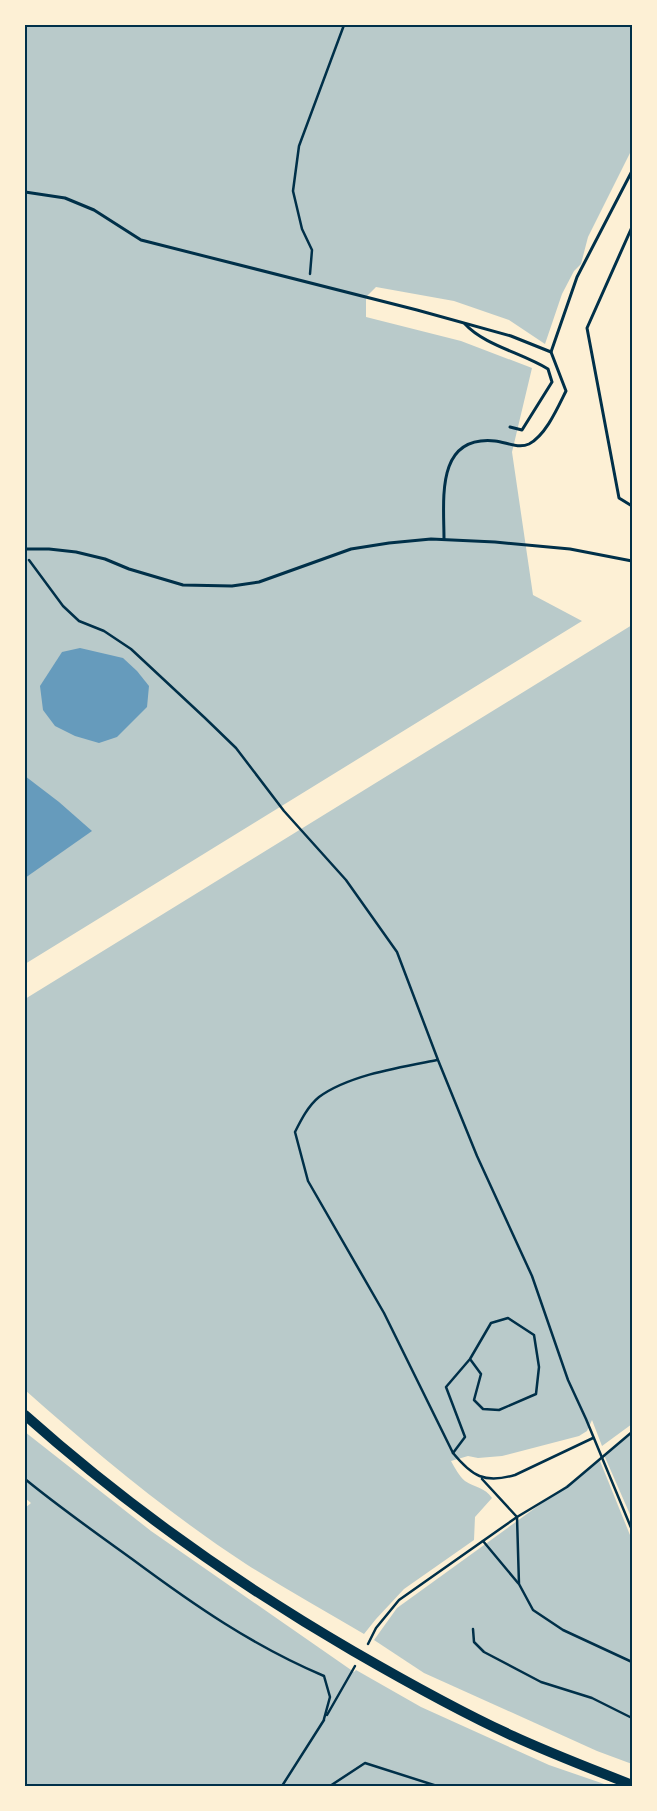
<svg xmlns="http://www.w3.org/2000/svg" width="657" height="1811" viewBox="0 0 657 1811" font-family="Montserrat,sans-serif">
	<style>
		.green { fill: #b9caca }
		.water { fill: #669bbc }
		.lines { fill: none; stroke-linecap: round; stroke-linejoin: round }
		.path { stroke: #003049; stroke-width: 2.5 }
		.service { stroke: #003049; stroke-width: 3 }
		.primary { stroke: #003049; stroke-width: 10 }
		.neatline { fill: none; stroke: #003049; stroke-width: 2 }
	</style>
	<rect width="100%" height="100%" fill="#fdf0d5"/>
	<g class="green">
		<path d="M 25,25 L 632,25 L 632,149 L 588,237 L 581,264 L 574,271 L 562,294 L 545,344 L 509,320 L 454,301 L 376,287 L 366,297 L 366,317 L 461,341 L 532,368 L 512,452 L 533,595 L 582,621 L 25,964 Z"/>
		<path d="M 632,625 L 632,1424 L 602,1446 L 592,1420 L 587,1431 L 579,1436 L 502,1456 L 478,1458 L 468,1456 L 451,1461 C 455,1468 459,1476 465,1481 C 475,1488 485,1487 492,1498 L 475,1517 L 474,1540 L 404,1589 L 376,1619 L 364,1634 C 325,1611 285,1589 246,1564 C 168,1513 95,1452 25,1390 L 25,999 Z"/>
		<path d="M 25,1432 L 151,1531 L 354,1672 L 356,1670 L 421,1707 L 549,1765 L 610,1786 L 25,1786 L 25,1508 L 31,1503 L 25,1498 Z"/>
		<path d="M 632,1434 L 632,1519 L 604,1455 Z"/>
		<path d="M 600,1461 L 632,1540 L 632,1764 L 597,1751 L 424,1673 L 374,1640 L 397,1608 Z"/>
	</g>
	<g class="water">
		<path d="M 80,648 L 123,658 L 137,671 L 149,686 L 147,707 L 117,737 L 99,743 L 75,736 L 55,726 L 43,710 L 40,686 L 62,652 Z"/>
		<path d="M 25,776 L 59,802 L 92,831 L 25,878 Z"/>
	</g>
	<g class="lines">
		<g class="path">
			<path d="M 310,274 L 312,250 L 302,229 L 293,191 L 299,146 L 344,25"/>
			<path d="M 29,560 L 63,606 L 79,621 L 104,631 L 131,649 L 205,718 L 236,748 L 284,811 L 346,880 L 397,952 L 438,1060 L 477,1156 L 532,1276 L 568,1380 L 586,1419 L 632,1530"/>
			<path d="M 437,1060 C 401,1067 349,1075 319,1097 C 308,1106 301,1120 295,1132 L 308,1181 L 384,1313 L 453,1453 C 472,1476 484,1484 515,1475 L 593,1438"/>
			<path d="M 453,1453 L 465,1437 L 446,1387 L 470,1359 L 491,1323 L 508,1318 L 534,1335 L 539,1367 L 536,1394 L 499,1410 L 483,1409 L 474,1400 L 481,1374 L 470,1359"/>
			<path d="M 25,1479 C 59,1507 96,1533 132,1559 C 194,1605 253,1646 324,1676 L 330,1697 L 324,1719"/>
			<path d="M 482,1479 L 517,1517 L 519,1584 L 533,1610 L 563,1630 L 632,1662"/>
			<path d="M 483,1541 L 518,1583"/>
			<path d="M 473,1629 L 474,1642 L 484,1652 L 541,1682 L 592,1698 L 632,1718"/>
			<path d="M 368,1644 L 376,1628 L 399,1600 L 517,1517 L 567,1487 L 632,1432"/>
			<path d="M 327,1715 L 355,1666"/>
			<path d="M 282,1786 L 324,1720"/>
			<path d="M 330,1786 L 365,1763 L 437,1786"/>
		</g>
		<g class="service">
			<path d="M 25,192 L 65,198 L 94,210 L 141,240 L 417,310 L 511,336 L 551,352"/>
			<path d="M 632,227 L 587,328 L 619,498 L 632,506"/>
			<path d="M 465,324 C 484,345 522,353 548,369 L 552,382 L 522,430 L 510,427"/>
			<path d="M 444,539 C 444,500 435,435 495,441 C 506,442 518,449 529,444 C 546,435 558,407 566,391 L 551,352 L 577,277 L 632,171"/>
			<path d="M 25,549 L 49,549 L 76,552 L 105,559 L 129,569 L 183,585 L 232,586 L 259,582 L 351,549 L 389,543 L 431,539 L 495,542 L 570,549 L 632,561"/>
		</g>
		<path class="primary" d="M 25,1415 C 126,1505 236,1583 353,1651 C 405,1681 458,1711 513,1736 C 552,1754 592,1769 632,1785"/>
	</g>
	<rect width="657" height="1811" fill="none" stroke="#fdf0d5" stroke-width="52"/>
	<rect x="26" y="26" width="605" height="1759" class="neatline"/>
</svg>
